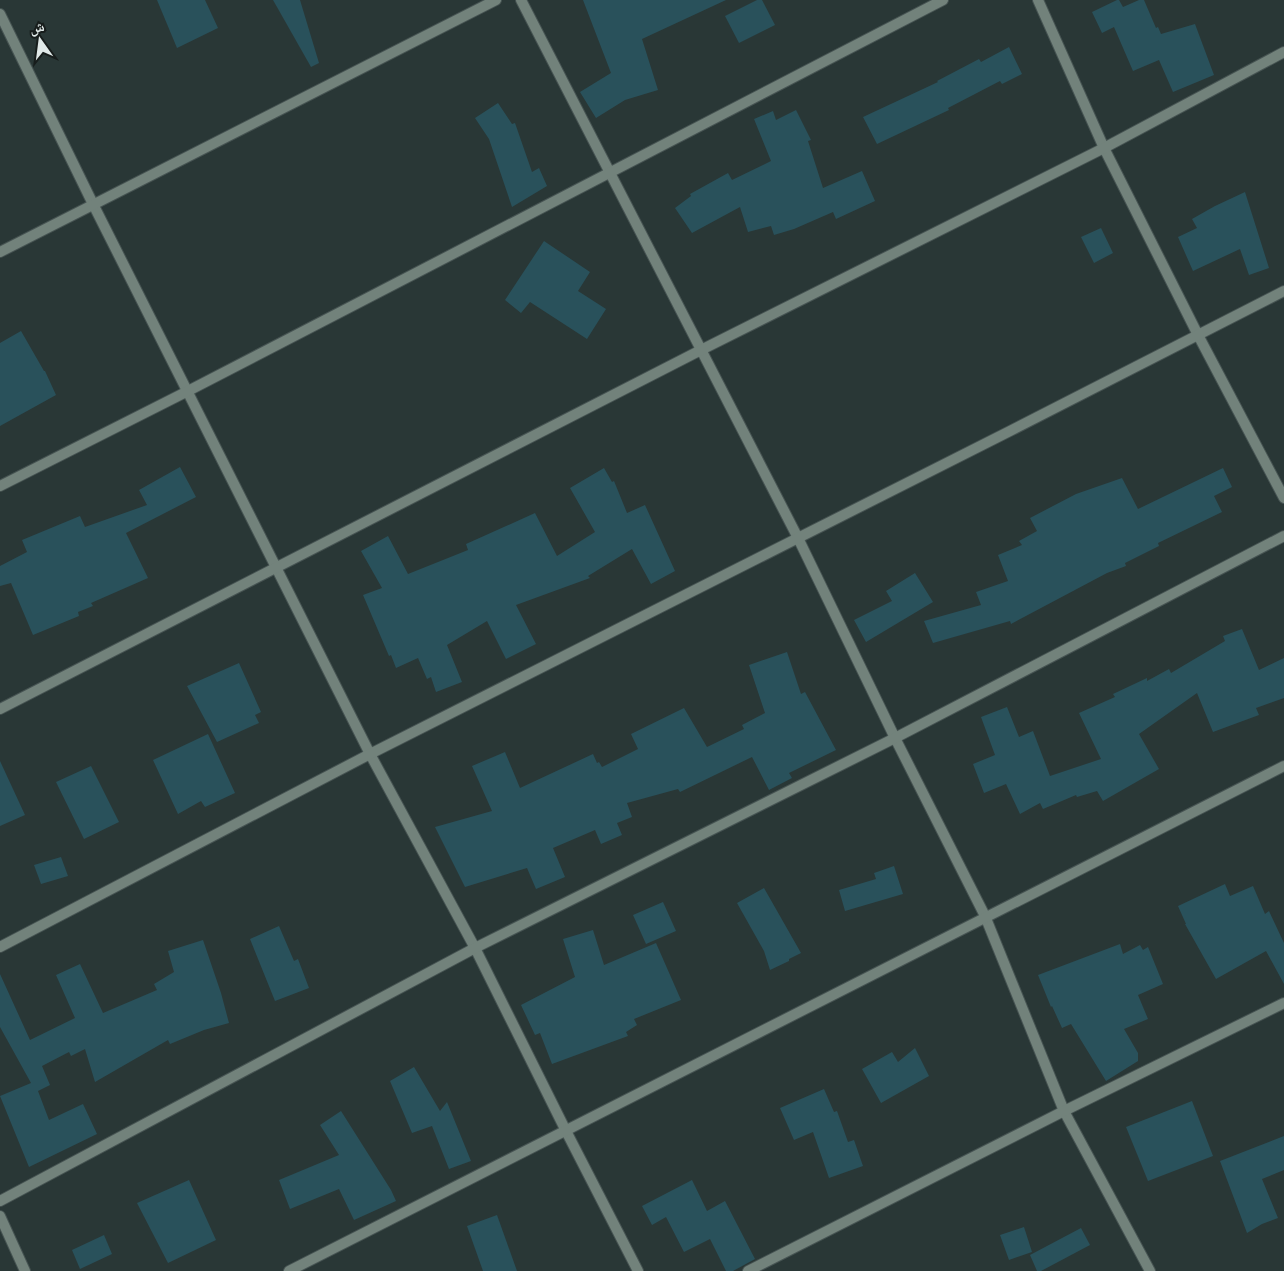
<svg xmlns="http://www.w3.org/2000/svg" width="1284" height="1271" viewBox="0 0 1284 1271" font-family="Figtree,'Noto Naskh Arabic',sans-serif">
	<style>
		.building { fill: #29515b }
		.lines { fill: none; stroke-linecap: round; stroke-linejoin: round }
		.minor-casing { stroke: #465352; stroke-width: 12 }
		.minor { stroke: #72827b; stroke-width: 10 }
	</style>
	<rect width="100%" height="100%" fill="#293736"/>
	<g class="building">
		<path d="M 157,0 L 205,0 L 218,28 L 177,48 Z"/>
		<path d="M 273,0 L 300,0 L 319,63 L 311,67 Z"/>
		<path d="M 583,0 L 726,0 L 642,39 L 658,90 L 625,100 L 596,118 L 580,92 L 611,73 Z"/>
		<path d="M 757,0 L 762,0 L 775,25 L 739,43 L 725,16 Z"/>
		<path d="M 1117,0 L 1119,0 L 1123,7 L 1139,0 L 1144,0 L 1156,28 L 1158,27 L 1161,34 L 1195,24 L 1214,75 L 1173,92 L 1159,60 L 1133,71 L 1114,27 L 1102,33 L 1092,12 Z"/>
		<path d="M 1009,47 L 1022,74 L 1002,84 L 1000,81 L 948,108 L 949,110 L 877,144 L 863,117 L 938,82 L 937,81 L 979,59 L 981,62 Z"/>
		<path d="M 498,103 L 512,124 L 515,123 L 532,172 L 539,168 L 547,186 L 512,207 L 489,139 L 475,118 Z"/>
		<path d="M 796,110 L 811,140 L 808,141 L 823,188 L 862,171 L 875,201 L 836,219 L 833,212 L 794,229 L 774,235 L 771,226 L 748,232 L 740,207 L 692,233 L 675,208 L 691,196 L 690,194 L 728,173 L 732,180 L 771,161 L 754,119 L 773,111 L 776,120 Z"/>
		<path d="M 1245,192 L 1269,268 L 1249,275 L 1240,249 L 1193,271 L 1178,237 L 1197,228 L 1192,219 L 1215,206 Z"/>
		<path d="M 1101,228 L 1113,253 L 1094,263 L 1081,237 Z"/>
		<path d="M 544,241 L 590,272 L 578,291 L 606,309 L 587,339 L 530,302 L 521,313 L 505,300 Z"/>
		<path d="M 21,331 L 44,371 L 45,371 L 56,395 L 0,426 L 0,343 Z"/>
		<path d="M 180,467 L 196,497 L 126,533 L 148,578 L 91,603 L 93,606 L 78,612 L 79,616 L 33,635 L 11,583 L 0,586 L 0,566 L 27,552 L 22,540 L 80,516 L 85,527 L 147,505 L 139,490 Z"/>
		<path d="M 604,468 L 612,482 L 614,481 L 627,513 L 645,505 L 675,571 L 651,584 L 632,549 L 588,576 L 590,578 L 516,605 L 536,644 L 506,659 L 487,621 L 447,645 L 462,682 L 436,692 L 431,677 L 427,679 L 418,658 L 396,668 L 391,655 L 389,656 L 363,595 L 382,588 L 361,551 L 388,536 L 408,574 L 468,550 L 466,544 L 535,513 L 557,556 L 595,532 L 570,488 Z"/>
		<path d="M 1223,468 L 1232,487 L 1214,496 L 1222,512 L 1158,543 L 1159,546 L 1125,563 L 1126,566 L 1107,573 L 1011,624 L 1010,621 L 933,643 L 924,621 L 981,605 L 976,592 L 1008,581 L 998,555 L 1022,545 L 1019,541 L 1037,531 L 1030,518 L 1076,494 L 1122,478 L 1138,509 Z"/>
		<path d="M 915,573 L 933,602 L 866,642 L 854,620 L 892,601 L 886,591 Z"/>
		<path d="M 1242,629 L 1259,670 L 1284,658 L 1284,698 L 1256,708 L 1259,715 L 1213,732 L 1197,693 L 1139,734 L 1159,769 L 1103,801 L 1097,791 L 1077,797 L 1076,795 L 1043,809 L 1040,803 L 1020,814 L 1006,784 L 984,793 L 973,764 L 995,755 L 981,717 L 1007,707 L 1019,737 L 1033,731 L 1050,776 L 1101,759 L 1079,713 L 1115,697 L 1113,694 L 1147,678 L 1147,681 L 1169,669 L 1171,673 L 1225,641 L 1223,636 Z"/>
		<path d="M 787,652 L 801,694 L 805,692 L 836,750 L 789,773 L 792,778 L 769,790 L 752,757 L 680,792 L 678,789 L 627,803 L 632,817 L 617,823 L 622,835 L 601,844 L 595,830 L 553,848 L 565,877 L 536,889 L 527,868 L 465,887 L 435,827 L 492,811 L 472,766 L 505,752 L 520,788 L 593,754 L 597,763 L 599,762 L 602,767 L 638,749 L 631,734 L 684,708 L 707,747 L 744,729 L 742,725 L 765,713 L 749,665 Z"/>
		<path d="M 239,663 L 261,712 L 255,715 L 259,723 L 217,742 L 187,686 Z"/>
		<path d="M 208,734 L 235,793 L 205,807 L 201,801 L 178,814 L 153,760 Z"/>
		<path d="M 0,761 L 25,815 L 0,826 Z"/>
		<path d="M 91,766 L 119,822 L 84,839 L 56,782 Z"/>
		<path d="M 61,857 L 68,876 L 41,884 L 34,865 Z"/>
		<path d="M 894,866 L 903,894 L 845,911 L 839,890 L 876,879 L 874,873 Z"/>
		<path d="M 1225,884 L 1230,896 L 1253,886 L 1265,914 L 1269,911 L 1284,943 L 1284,984 L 1266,951 L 1216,979 L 1185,924 L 1186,924 L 1178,906 Z"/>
		<path d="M 764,888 L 801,953 L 789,959 L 789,961 L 770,970 L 764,951 L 737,903 Z"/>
		<path d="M 663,902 L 676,931 L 646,944 L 633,915 Z"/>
		<path d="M 279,926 L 294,961 L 298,959 L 309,988 L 275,1001 L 250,939 Z"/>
		<path d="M 593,930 L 604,965 L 656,943 L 681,1000 L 634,1019 L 637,1025 L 626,1032 L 628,1036 L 552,1064 L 540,1033 L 535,1035 L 521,1005 L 575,977 L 563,939 Z"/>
		<path d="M 203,940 L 221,993 L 229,1023 L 204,1030 L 170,1044 L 168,1040 L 95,1082 L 85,1049 L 71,1056 L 69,1052 L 42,1066 L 50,1085 L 38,1091 L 49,1120 L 83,1104 L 97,1134 L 29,1167 L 0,1096 L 31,1083 L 0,1027 L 0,974 L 30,1040 L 75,1018 L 56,975 L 80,964 L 103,1013 L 157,990 L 154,984 L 174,972 L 168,951 Z"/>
		<path d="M 1120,944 L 1123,954 L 1140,945 L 1143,950 L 1148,947 L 1163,984 L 1138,995 L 1148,1019 L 1124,1029 L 1138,1053 L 1138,1061 L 1106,1081 L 1071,1024 L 1062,1028 L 1052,1006 L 1051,1007 L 1038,975 Z"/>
		<path d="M 915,1048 L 929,1076 L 881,1103 L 862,1069 L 892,1052 L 898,1062 Z"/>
		<path d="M 414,1067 L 440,1111 L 447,1102 L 471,1161 L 449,1169 L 432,1126 L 412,1133 L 390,1081 Z"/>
		<path d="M 824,1089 L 834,1112 L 837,1111 L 848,1142 L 854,1140 L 863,1166 L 829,1178 L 813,1132 L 794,1140 L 780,1108 Z"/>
		<path d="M 1192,1101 L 1213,1156 L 1148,1181 L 1126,1127 Z"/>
		<path d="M 341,1111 L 391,1190 L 396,1201 L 354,1220 L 339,1189 L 290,1209 L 279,1180 L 339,1155 L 320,1125 Z"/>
		<path d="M 1284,1136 L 1284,1170 L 1262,1179 L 1278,1218 L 1262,1224 L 1247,1233 L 1220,1161 Z"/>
		<path d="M 189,1180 L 216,1240 L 168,1263 L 137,1203 Z"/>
		<path d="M 692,1180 L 707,1211 L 725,1201 L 755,1259 L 733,1271 L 726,1271 L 710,1239 L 684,1252 L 666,1217 L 652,1225 L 642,1206 Z"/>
		<path d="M 497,1215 L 517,1271 L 483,1271 L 467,1226 Z"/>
		<path d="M 1024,1227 L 1032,1252 L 1009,1260 L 1000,1235 Z"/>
		<path d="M 1081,1228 L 1090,1245 L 1041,1271 L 1037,1271 L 1030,1255 Z"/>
		<path d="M 104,1235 L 112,1254 L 80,1269 L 72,1250 Z"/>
	</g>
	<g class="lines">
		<defs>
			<g id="minor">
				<path d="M 521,0 L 798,538 L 895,738 L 985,916 L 1064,1111 L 1150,1271"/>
				<path d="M 1038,0 L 1104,148 L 1198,335 L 1284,498"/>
				<path d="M 0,14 L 93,204 L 370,754 L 475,948 L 566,1131 L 638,1271"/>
				<path d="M 0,252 L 496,0"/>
				<path d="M 0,486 L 188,391 L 943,0"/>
				<path d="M 0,709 L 701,350 L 1104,148 L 1284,52"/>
				<path d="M 0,947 L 370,754 L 1010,431 L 1284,291"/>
				<path d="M 0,1201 L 475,948 L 895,738 L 1284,536"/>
				<path d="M 0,1216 L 25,1271"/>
				<path d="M 289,1271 L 1284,766"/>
				<path d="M 748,1271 L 1064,1111 L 1284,1003"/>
			</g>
		</defs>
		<use href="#minor" class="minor-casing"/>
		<use href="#minor" class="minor"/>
	</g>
	<g transform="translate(40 40) rotate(346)" stroke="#171d1c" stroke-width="4" paint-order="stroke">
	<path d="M0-4L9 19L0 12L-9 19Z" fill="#e0e9e8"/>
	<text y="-8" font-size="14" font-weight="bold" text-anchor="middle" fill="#e0e9e8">ش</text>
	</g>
</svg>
